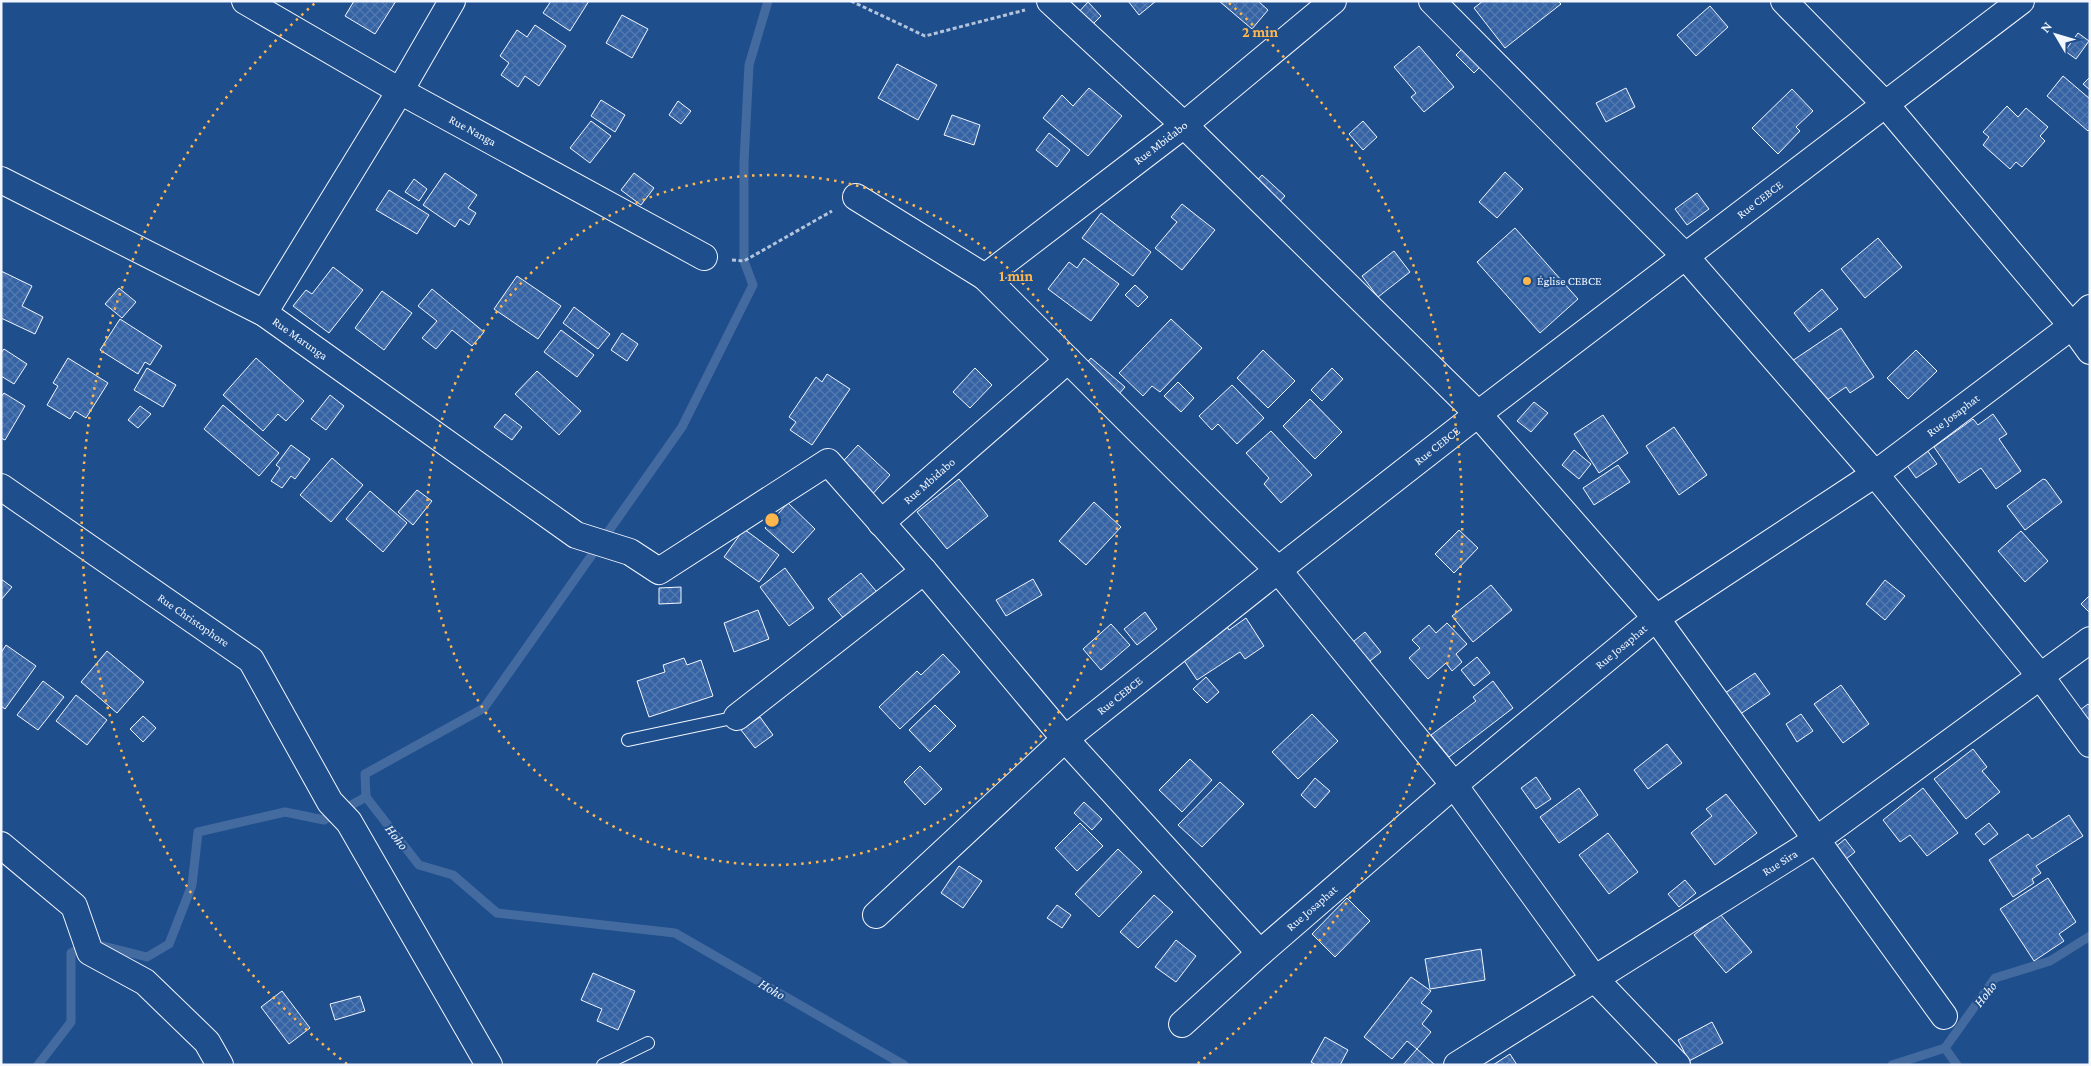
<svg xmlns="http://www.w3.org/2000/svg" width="2091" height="1066" viewBox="0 0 2091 1066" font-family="'Crimson Pro',serif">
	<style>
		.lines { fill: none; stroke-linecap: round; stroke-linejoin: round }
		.stream { stroke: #446ba0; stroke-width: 9 }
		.building { fill: url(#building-cross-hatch); stroke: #f2f6ff }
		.lane-casing { stroke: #f2f6ff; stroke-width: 14 }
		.street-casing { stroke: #f2f6ff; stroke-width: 28 }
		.path { stroke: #b3c4dc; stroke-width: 3; stroke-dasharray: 4 2.5; stroke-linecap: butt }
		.lane { stroke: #1f4e8c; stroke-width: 12 }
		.street { stroke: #1f4e8c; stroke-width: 26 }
		.ring { fill: none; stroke: #ffb74d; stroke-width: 2.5; stroke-dasharray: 2.5 5 }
		.poi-dot { fill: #ffb74d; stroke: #1f4e8c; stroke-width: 2 }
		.labels { text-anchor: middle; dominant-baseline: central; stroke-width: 4; stroke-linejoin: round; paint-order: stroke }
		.street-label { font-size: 12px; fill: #f2f6ff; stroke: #1f4e8c }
		.poi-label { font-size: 12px; fill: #f2f6ff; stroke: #1f4e8c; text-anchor: start }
		.water-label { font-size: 14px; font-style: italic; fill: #f2f6ff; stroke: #1f4e8c }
		.centre { fill: #ffb74d; stroke: #1f4e8c; stroke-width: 2.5 }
		.ring-label { font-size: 15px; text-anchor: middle; font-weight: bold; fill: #ffb74d; stroke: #1f4e8c; stroke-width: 4; stroke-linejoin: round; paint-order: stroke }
	</style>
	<defs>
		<pattern id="building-cross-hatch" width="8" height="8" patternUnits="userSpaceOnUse" patternTransform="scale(1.25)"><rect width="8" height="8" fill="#3563a3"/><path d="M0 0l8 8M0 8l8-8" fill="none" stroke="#537ab1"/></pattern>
	</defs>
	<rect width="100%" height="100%" fill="#1f4e8c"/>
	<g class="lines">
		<g class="stream">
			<path d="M 366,797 L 365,774 L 484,708 L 682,427 L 753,285 L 744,261 L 744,162 L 749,65 L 768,1"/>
			<path d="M 366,797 L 419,865 L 453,875 L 497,913 L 675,933 L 904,1065"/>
			<path d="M 99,945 L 147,957 L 169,944 L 192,885 L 198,832 L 285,812 L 324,820 L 366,797"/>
			<path d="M 1945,1048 L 1957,1065"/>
			<path d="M 38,1065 L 71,1022 L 71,953 L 86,945"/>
			<path d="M 1892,1065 L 1945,1048 L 1995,978 L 2050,961 L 2090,936"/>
		</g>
	</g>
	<g class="building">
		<path d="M 354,1 L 396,1 L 375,34 L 345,16 Z"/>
		<path d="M 551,1 L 589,1 L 570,31 L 543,13 Z"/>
		<path d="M 1128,1 L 1156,1 L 1139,15 Z"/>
		<path d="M 1219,1 L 1258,1 L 1268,10 L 1252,29 Z"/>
		<path d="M 1483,1 L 1558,1 L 1561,4 L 1505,48 L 1474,8 Z"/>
		<path d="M 1088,2 L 1101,16 L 1088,29 L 1075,16 Z"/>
		<path d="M 1710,6 L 1728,27 L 1696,56 L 1677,35 Z"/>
		<path d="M 622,15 L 648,29 L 632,58 L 606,43 Z"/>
		<path d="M 535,25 L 566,46 L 539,86 L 525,76 L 518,87 L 501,75 L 509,63 L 500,56 L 517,30 L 527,37 Z"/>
		<path d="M 2078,33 L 2089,41 L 2076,59 L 2065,51 Z"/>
		<path d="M 1468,43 L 1486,61 L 1474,73 L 1456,55 Z"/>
		<path d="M 1419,46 L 1454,87 L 1424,112 L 1411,97 L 1416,93 L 1394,67 Z"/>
		<path d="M 897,64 L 937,85 L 918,120 L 878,98 Z"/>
		<path d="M 2063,76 L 2090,99 L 2090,129 L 2088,131 L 2047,96 Z"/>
		<path d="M 2090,77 L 2090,90 L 2083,84 Z"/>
		<path d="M 1089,88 L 1122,116 L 1088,156 L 1043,118 L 1062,95 L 1073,106 Z"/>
		<path d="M 1626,88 L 1635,107 L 1606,122 L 1596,103 Z"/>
		<path d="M 1792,89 L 1813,111 L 1796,127 L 1800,131 L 1778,154 L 1752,128 Z"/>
		<path d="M 601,100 L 625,115 L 615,132 L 591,116 Z"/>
		<path d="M 678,101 L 691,111 L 681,124 L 669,115 Z"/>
		<path d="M 2007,106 L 2018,117 L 2026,108 L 2048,127 L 2040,136 L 2045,141 L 2022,167 L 2016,162 L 2010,169 L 1983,145 L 1989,137 L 1983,132 Z"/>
		<path d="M 952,115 L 980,125 L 974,145 L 944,135 Z"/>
		<path d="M 591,121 L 611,136 L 590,163 L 570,148 Z"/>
		<path d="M 1363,121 L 1377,137 L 1363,150 L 1349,134 Z"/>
		<path d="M 1049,133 L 1070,150 L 1057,167 L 1036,150 Z"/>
		<path d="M 1505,172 L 1523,189 L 1497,218 L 1479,202 Z"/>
		<path d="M 445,173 L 477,195 L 468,208 L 476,213 L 469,225 L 460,219 L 455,227 L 423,205 Z"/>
		<path d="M 634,173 L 654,188 L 641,205 L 621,190 Z"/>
		<path d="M 1262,175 L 1285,196 L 1268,215 L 1245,194 Z"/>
		<path d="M 414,179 L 427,189 L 419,201 L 405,192 Z"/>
		<path d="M 389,190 L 429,215 L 417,234 L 376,210 Z"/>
		<path d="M 1697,193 L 1709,209 L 1687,225 L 1675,209 Z"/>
		<path d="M 1182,204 L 1215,230 L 1182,270 L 1155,248 L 1177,222 L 1171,217 Z"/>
		<path d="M 1101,213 L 1151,252 L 1133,276 L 1082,238 Z"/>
		<path d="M 1515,228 L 1578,299 L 1540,333 L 1477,262 Z"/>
		<path d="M 1878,238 L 1902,267 L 1865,298 L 1841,269 Z"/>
		<path d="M 1394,251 L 1410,272 L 1378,297 L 1362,276 Z"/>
		<path d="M 1084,258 L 1119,284 L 1091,321 L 1048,289 L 1069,262 L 1077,268 Z"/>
		<path d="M 333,267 L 363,290 L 329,333 L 293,306 L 306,290 L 312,294 Z"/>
		<path d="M 1,271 L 32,286 L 22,306 L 43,317 L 35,334 L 1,318 Z"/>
		<path d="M 517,276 L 561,306 L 538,339 L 494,309 Z"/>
		<path d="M 1135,285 L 1148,297 L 1138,307 L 1125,295 Z"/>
		<path d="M 119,288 L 136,302 L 122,318 L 105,304 Z"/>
		<path d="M 432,289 L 484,332 L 472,346 L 452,330 L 436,349 L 422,338 L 437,321 L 418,306 Z"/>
		<path d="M 1822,289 L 1838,309 L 1809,332 L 1794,313 Z"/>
		<path d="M 382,291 L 412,313 L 384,350 L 355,328 Z"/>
		<path d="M 574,307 L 610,334 L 598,349 L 563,323 Z"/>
		<path d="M 120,319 L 162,346 L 150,365 L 145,362 L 138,374 L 100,350 Z"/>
		<path d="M 1171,319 L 1202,348 L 1160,392 L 1152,386 L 1143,396 L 1119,373 Z"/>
		<path d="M 1841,328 L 1874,377 L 1850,393 L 1846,387 L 1821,404 L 1792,361 Z"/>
		<path d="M 561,330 L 594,355 L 577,377 L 544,352 Z"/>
		<path d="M 622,333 L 638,344 L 627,361 L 611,350 Z"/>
		<path d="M 4,349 L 27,364 L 14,384 L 1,376 L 1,353 Z"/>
		<path d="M 1263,350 L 1295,381 L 1268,408 L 1237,378 Z"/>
		<path d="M 1916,350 L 1937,371 L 1908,399 L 1887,378 Z"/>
		<path d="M 68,358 L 108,383 L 86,418 L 75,411 L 70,419 L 47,405 L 58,386 L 53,383 Z"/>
		<path d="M 256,358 L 304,401 L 286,421 L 278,414 L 263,431 L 223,395 Z"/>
		<path d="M 1091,358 L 1125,387 L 1110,404 L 1076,375 Z"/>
		<path d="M 147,368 L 176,385 L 163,407 L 134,390 Z"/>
		<path d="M 975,368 L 992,385 L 970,408 L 953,392 Z"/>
		<path d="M 1332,368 L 1343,379 L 1322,401 L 1311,390 Z"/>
		<path d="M 537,371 L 581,411 L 559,435 L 515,394 Z"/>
		<path d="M 827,374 L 850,389 L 812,445 L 790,430 L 796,422 L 789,417 L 816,377 L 822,382 Z"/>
		<path d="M 1178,382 L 1194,398 L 1181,412 L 1164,396 Z"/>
		<path d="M 1232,385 L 1264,418 L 1237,444 L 1218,424 L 1212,430 L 1199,416 Z"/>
		<path d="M 4,393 L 25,406 L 5,440 L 1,438 L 1,397 Z"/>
		<path d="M 330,395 L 344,406 L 326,430 L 311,419 Z"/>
		<path d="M 1310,399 L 1342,432 L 1315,459 L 1283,426 Z"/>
		<path d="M 1534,402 L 1548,413 L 1531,432 L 1517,421 Z"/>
		<path d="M 223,405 L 279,453 L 259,476 L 204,429 Z"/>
		<path d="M 140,406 L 151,414 L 138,428 L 128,420 Z"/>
		<path d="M 505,414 L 522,427 L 512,440 L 494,427 Z"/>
		<path d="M 1993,414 L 2007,434 L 1999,439 L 2021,471 L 1996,489 L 1981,468 L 1959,483 L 1934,447 L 1973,419 L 1978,425 Z"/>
		<path d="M 1603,415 L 1628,453 L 1599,473 L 1574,434 Z"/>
		<path d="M 1674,427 L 1707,475 L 1679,495 L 1646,446 Z"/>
		<path d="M 1271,431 L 1312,475 L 1281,503 L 1264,484 L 1269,478 L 1246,453 Z"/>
		<path d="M 291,445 L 310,459 L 295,479 L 291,476 L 282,488 L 271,481 L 280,468 L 276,465 Z"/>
		<path d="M 858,445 L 890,475 L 868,499 L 836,469 Z"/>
		<path d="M 1924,446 L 1937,464 L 1916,478 L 1904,461 Z"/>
		<path d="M 1574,450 L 1591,464 L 1579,479 L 1562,465 Z"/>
		<path d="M 332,458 L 363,485 L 331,522 L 300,495 Z"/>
		<path d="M 1618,465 L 1630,482 L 1594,505 L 1583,488 Z"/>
		<path d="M 959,479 L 988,516 L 947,549 L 917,512 Z"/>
		<path d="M 2043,479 L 2046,480 L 2062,502 L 2025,530 L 2007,506 Z"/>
		<path d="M 417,490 L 432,501 L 413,525 L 398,512 Z"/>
		<path d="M 370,491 L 407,523 L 383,552 L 346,519 Z"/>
		<path d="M 1094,502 L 1121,527 L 1086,565 L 1059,541 Z"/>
		<path d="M 788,503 L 815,529 L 793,553 L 765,528 Z"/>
		<path d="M 744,529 L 779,555 L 759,582 L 724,557 Z"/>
		<path d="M 1459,530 L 1478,548 L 1454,573 L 1435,554 Z"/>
		<path d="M 2021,531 L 2048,561 L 2025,582 L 1998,551 Z"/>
		<path d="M 785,568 L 814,608 L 789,626 L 760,587 Z"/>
		<path d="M 861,573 L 881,597 L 848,624 L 828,599 Z"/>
		<path d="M 1,579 L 12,587 L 1,600 Z"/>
		<path d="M 1033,579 L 1042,595 L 1006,616 L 996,600 Z"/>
		<path d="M 1885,580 L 1905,596 L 1885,620 L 1866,604 Z"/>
		<path d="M 1491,585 L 1512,610 L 1473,642 L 1452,616 Z"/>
		<path d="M 681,587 L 681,603 L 659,604 L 659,588 Z"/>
		<path d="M 2090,595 L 2090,613 L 2081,604 Z"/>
		<path d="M 758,610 L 769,639 L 734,652 L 724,623 Z"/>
		<path d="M 1145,612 L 1157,629 L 1137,645 L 1124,629 Z"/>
		<path d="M 1246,618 L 1264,646 L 1245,659 L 1240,652 L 1197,680 L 1179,653 L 1225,623 L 1229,630 Z"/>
		<path d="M 1447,623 L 1467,644 L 1456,654 L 1462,662 L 1452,671 L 1446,663 L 1428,679 L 1409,658 L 1420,648 L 1412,640 L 1429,625 L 1436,633 Z"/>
		<path d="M 1111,624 L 1130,645 L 1101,670 L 1083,649 Z"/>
		<path d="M 1365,632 L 1381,652 L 1358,671 L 1342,651 Z"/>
		<path d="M 6,645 L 36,666 L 5,709 L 1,706 L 1,653 Z"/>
		<path d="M 107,651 L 144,682 L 117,713 L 81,682 Z"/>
		<path d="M 943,654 L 960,672 L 900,729 L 879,707 L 917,671 L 921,675 Z"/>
		<path d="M 1477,657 L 1490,673 L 1474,686 L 1461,670 Z"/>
		<path d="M 684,658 L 687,665 L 701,660 L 713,696 L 649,717 L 637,681 L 665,672 L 663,665 Z"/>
		<path d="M 1755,673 L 1770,694 L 1730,721 L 1716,699 Z"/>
		<path d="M 1206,677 L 1219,692 L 1207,703 L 1193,689 Z"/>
		<path d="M 43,681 L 64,697 L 38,730 L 17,715 Z"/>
		<path d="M 1493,681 L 1513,708 L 1449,757 L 1431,735 L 1476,701 L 1473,697 Z"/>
		<path d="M 1841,685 L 1869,724 L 1843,743 L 1814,704 Z"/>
		<path d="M 76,695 L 107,720 L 87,745 L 56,721 Z"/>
		<path d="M 2088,704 L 2090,706 L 2090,738 L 2072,716 Z"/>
		<path d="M 935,705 L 956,726 L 930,752 L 909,730 Z"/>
		<path d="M 1312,714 L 1338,741 L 1298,779 L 1272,752 Z"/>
		<path d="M 1801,714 L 1813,731 L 1797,742 L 1786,724 Z"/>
		<path d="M 143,716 L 156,728 L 143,742 L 130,729 Z"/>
		<path d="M 760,717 L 773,735 L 755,748 L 741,730 Z"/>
		<path d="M 1667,744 L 1682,763 L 1648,789 L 1634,770 Z"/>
		<path d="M 1973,749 L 1987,767 L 1982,771 L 2000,792 L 1966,819 L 1934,779 Z"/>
		<path d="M 1190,759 L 1212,780 L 1182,812 L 1159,790 Z"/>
		<path d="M 920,766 L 942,789 L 925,805 L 904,782 Z"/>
		<path d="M 1536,777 L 1551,799 L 1536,809 L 1521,788 Z"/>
		<path d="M 1315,778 L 1330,791 L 1315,808 L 1301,795 Z"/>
		<path d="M 1220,782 L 1244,804 L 1202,847 L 1178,825 Z"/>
		<path d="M 1579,788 L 1598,815 L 1559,843 L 1540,817 Z"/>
		<path d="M 1923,788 L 1958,833 L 1927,856 L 1910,835 L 1900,842 L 1883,820 Z"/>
		<path d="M 1726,794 L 1757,833 L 1715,865 L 1691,833 L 1712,816 L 1706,809 Z"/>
		<path d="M 1084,802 L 1102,819 L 1092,830 L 1074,813 Z"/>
		<path d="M 2069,815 L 2083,836 L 2036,866 L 2041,873 L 2032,879 L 2034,883 L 2013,897 L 1989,860 L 2028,834 L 2032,839 Z"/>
		<path d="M 1080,823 L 1103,846 L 1077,871 L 1055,848 Z"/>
		<path d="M 1989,823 L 1998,834 L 1984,845 L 1975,834 Z"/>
		<path d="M 1608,833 L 1638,872 L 1609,894 L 1579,855 Z"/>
		<path d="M 1845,839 L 1855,852 L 1833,869 L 1823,857 Z"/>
		<path d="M 1118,849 L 1142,872 L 1099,917 L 1075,894 Z"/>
		<path d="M 959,866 L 982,881 L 963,908 L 941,893 Z"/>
		<path d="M 2048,878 L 2076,922 L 2059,934 L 2064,941 L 2034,961 L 2000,909 Z"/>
		<path d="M 1685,880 L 1696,893 L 1679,907 L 1668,894 Z"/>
		<path d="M 1154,895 L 1173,912 L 1138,948 L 1120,932 Z"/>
		<path d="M 1347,898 L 1370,921 L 1335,957 L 1312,934 Z"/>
		<path d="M 1057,905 L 1071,915 L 1062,928 L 1047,918 Z"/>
		<path d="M 1720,914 L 1752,952 L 1726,973 L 1694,935 Z"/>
		<path d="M 1176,940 L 1196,956 L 1176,982 L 1155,967 Z"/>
		<path d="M 1481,949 L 1485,980 L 1430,989 L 1425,959 Z"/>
		<path d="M 593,973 L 635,991 L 618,1030 L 597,1021 L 602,1009 L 581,1000 Z"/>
		<path d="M 1411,977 L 1431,991 L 1421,1003 L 1432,1011 L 1422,1024 L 1431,1032 L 1417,1049 L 1407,1041 L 1392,1059 L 1364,1037 Z"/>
		<path d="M 282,991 L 310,1028 L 289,1044 L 261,1007 Z"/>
		<path d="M 360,996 L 365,1011 L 335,1020 L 330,1004 Z"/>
		<path d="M 1712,1022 L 1723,1043 L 1689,1061 L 1678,1040 Z"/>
		<path d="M 1325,1037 L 1348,1050 L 1340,1065 L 1316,1065 L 1311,1062 Z"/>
		<path d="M 1417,1049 L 1435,1065 L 1403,1065 Z"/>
		<path d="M 1510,1054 L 1517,1065 L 1493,1065 Z"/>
	</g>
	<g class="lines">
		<defs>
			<g id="lane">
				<path d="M 628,740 L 737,717"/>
				<path d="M 603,1065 L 648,1043"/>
			</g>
			<g id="street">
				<path id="s1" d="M 245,1 L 400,91 L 704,257"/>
				<path d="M 1050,1 L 1184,125 L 1478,414 L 1656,618 L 1944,1016"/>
				<path d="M 1432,1 L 1685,256 L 1875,474 L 2041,677 L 2090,744"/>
				<path d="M 1784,1 L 1886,105 L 2072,326 L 2090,351"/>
				<path id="s2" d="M 1,180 L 264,313 L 576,535 L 630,552 L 659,571 L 828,462 L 924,571 L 1065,739 L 1260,953"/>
				<path d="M 856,197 L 985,277 L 1278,570 L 1454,785 L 1594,978 L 1677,1065"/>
				<path id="s3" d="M 985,277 L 1184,125 L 1333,1"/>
				<path d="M 264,313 L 400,91 L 452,1"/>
				<path id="s4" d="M 1,487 L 251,660 L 330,802 L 349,822 L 489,1065"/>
				<path id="s5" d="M 881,523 L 1068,360"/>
				<path d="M 737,717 L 924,571"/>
				<path d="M 1,845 L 74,906 L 90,952 L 145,982 L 207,1042 L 220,1065"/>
				<path id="s6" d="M 876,915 L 1065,739 L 1278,570 L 1478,414 L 2021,1"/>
				<path id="s7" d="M 1182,1024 L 1260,953 L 1454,785 L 1656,618 L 1875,474 L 2072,326 L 2090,308"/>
				<path id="s8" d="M 1457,1065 L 1816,840 L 2090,640"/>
			</g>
		</defs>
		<use href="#lane" class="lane-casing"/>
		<use href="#street" class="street-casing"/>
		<g class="path">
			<path d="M 851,1 L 925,36 L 1025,10"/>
			<path d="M 732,260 L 744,261 L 832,211"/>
		</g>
		<use href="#lane" class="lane"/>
		<use href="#street" class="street"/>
	</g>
	<g class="ring">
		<circle cx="772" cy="520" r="345"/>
		<path d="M347 1064A690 690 0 0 1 315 3M1229 3A690 690 0 0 1 1197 1064"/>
	</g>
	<circle class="poi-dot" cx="1527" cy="281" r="5"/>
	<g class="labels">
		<g class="street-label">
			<text stroke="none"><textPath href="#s1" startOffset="262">Rue Nanga</textPath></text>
			<text stroke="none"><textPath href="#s3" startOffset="221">Rue Mbidabo</textPath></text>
			<text stroke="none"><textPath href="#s6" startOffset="1138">Rue CEBCE</textPath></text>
			<text stroke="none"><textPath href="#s2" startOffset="339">Rue Marunga</textPath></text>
			<text stroke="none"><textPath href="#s7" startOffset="984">Rue Josaphat</textPath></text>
			<text stroke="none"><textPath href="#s6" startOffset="732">Rue CEBCE</textPath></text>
			<text stroke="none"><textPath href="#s5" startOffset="64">Rue Mbidabo</textPath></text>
			<text stroke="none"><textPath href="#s4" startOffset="234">Rue Christophore</textPath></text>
			<text stroke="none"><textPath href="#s7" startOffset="579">Rue Josaphat</textPath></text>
			<text stroke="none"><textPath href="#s6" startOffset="328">Rue CEBCE</textPath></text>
			<text stroke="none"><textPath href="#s8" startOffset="381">Rue Sira</textPath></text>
			<text stroke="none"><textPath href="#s7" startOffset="174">Rue Josaphat</textPath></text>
		</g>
		<g class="poi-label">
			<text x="1537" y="281">Église CEBCE</text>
		</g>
		<g class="water-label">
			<text transform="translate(397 837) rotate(52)">Hoho</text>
			<text transform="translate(772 989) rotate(30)">Hoho</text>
			<text transform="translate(1985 994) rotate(-52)">Hoho</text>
		</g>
	</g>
	<circle cx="772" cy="520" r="8" class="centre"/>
	<g class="ring-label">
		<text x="1260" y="37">2 min</text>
		<text x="1016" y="281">1 min</text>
	</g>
	<rect width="2091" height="1066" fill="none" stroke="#f2f6ff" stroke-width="5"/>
	<g transform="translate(2056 35) rotate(308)" stroke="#1f4e8c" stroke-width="4" paint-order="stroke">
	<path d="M0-4L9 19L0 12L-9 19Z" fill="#f2f6ff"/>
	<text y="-8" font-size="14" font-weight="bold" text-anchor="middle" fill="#f2f6ff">N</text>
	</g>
</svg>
